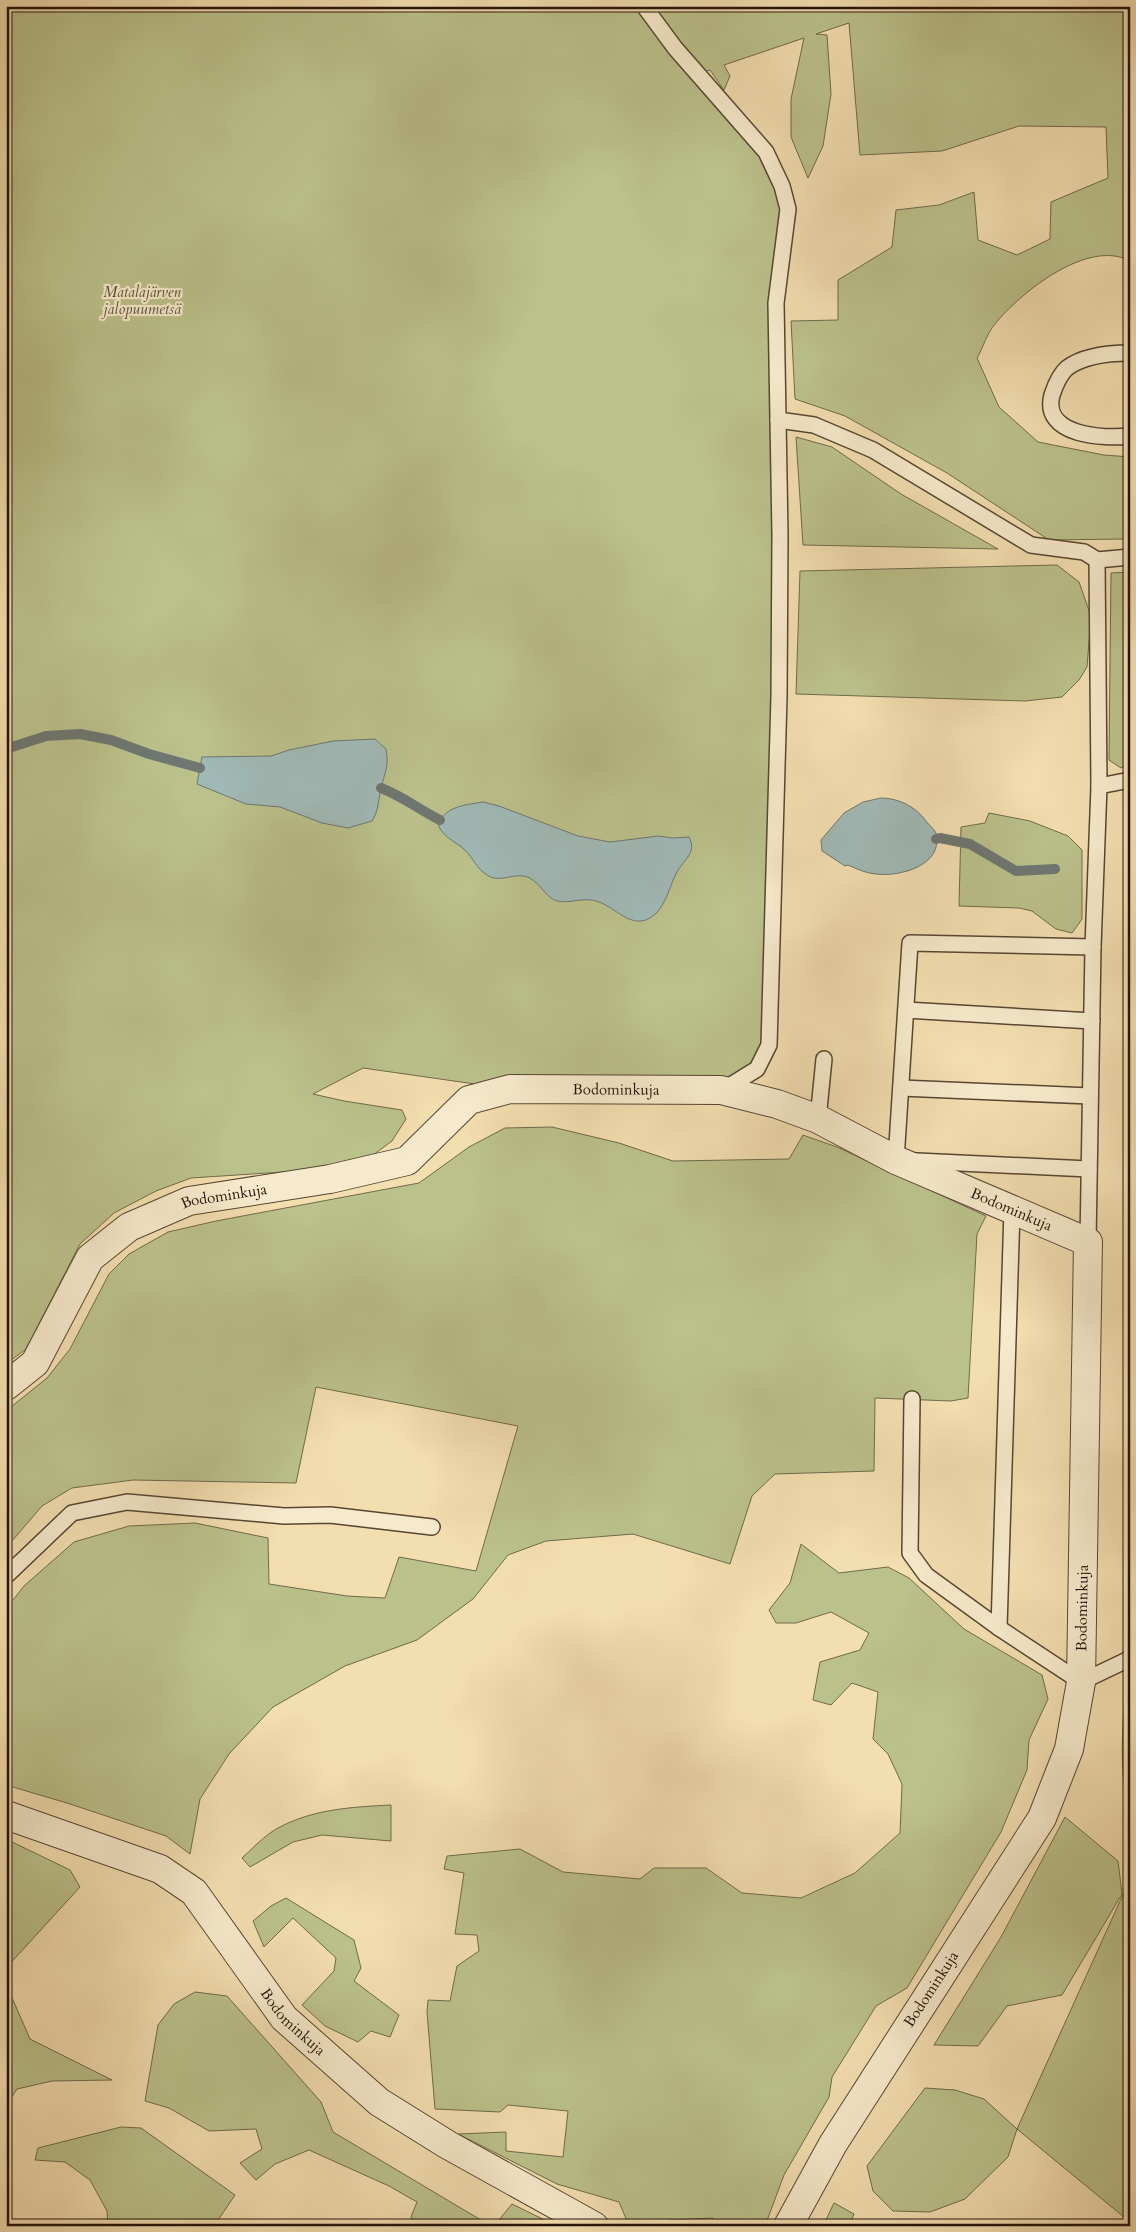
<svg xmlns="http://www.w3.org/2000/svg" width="1136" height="2232" viewBox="0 0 1136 2232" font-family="Cardo,serif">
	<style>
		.green { fill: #bbc18b; stroke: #6f6a4a }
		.water { fill: #a0b9b6; stroke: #6e7771 }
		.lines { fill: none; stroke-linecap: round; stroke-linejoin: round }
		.stream { stroke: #6e7771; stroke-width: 10 }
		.lane-casing { stroke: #574634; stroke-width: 18 }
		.street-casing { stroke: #574634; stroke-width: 30 }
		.lane { stroke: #f7eacc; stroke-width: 15 }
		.street { stroke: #f7eacc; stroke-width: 28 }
		.labels { text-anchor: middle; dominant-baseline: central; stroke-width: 4.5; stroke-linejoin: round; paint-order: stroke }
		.park-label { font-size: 15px; font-style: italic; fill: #585037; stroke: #f7eacc }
		.street-label { font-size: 15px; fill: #23130a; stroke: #f7eacc }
	</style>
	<rect width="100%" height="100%" fill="#f3deb0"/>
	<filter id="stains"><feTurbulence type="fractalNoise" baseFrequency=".004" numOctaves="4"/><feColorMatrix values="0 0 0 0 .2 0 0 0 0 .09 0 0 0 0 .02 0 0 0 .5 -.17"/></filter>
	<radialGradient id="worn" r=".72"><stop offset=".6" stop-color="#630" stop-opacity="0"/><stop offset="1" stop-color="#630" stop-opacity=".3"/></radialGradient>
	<g class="green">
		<path d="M 6,6 L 1130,6 L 1130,261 C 1088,238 1020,293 995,324 C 987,333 983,348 977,358 L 999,407 L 1038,442 L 1104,455 L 1130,457 L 1130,533 L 1123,539 L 1049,540 L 947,473 L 845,416 L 795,399 L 791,321 L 838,320 L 838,280 L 892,247 L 896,210 L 939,205 L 974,192 L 978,240 L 1017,255 L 1050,239 L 1051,202 L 1108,178 L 1106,127 L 1019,126 L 942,151 L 860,155 L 849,23 L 816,34 L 827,35 L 831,94 L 823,146 L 808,178 L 791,137 L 791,99 L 804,38 L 724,65 L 730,76 L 724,90 L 710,70 L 698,74 L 766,152 L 782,186 L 776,303 L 771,1001 L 757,1069 L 721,1090 L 510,1089 L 363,1068 L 313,1094 L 344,1101 L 402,1110 L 406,1119 L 392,1141 L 369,1158 L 329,1169 L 191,1178 L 156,1191 L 114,1213 L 80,1244 L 26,1349 L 6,1364 Z"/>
		<path d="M 796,437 L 832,447 L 901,494 L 998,549 L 803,545 Z"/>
		<path d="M 1057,565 L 1079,582 L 1091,616 L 1087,667 L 1079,680 L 1062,697 L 1025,701 L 796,694 L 800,571 Z"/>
		<path d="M 1130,572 L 1130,763 L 1121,768 L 1109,760 L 1111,573 Z"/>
		<path d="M 989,813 L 1030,821 L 1068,836 L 1082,850 L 1082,919 L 1072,933 L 1056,929 L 1032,911 L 1019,908 L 959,906 L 961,827 L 985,823 Z"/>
		<path d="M 552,1127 L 619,1143 L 673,1161 L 789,1159 L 803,1135 L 837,1147 L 986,1216 L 977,1234 L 968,1398 L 951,1401 L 875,1398 L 874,1471 L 775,1474 L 752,1496 L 730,1564 L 633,1534 L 546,1541 L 508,1555 L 473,1599 L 417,1640 L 345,1666 L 273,1707 L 229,1754 L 200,1799 L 190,1854 L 166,1836 L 67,1803 L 6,1785 L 6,1609 L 24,1586 L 74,1542 L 129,1526 L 195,1523 L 268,1538 L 269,1584 L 347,1596 L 385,1598 L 399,1557 L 476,1571 L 518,1426 L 316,1387 L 296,1483 L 133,1480 L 72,1488 L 42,1506 L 6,1548 L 6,1411 L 47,1378 L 70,1349 L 109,1274 L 129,1254 L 168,1232 L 216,1221 L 419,1183 L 469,1147 L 505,1128 Z"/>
		<path d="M 801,1544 L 839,1573 L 888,1567 L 909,1578 L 964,1629 L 1042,1675 L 1048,1699 L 1029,1740 L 1027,1770 L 1001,1832 L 907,1988 L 876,2006 L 832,2077 L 829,2097 L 784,2175 L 765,2226 L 714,2226 L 713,2218 L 669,2220 L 665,2226 L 635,2226 L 627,2221 L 619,2202 L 557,2184 L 458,2134 L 506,2132 L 506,2151 L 563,2157 L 568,2111 L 508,2105 L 500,2112 L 435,2109 L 427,2012 L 428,2000 L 450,2001 L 457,1966 L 479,1951 L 477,1935 L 455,1934 L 464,1873 L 444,1869 L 447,1856 L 520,1849 L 563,1872 L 640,1879 L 654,1868 L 706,1868 L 742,1893 L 801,1898 L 855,1873 L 900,1833 L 902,1784 L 888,1754 L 873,1739 L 878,1692 L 852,1683 L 831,1705 L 813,1700 L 820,1662 L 860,1650 L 869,1633 L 831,1612 L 796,1623 L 776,1623 L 769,1610 L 790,1583 Z"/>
		<path d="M 1130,1658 L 1130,1813 C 1116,1767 1125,1709 1127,1660 Z"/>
		<path d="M 391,1805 L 391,1841 L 322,1835 L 293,1842 L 250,1867 L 242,1858 C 253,1848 265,1835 278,1828 C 313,1809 352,1807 391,1805 Z"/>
		<path d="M 1065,1817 L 1118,1861 L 1122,1894 L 1062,1995 L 1007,2006 L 978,2046 L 934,2045 L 1001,1937 Z"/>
		<path d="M 6,1839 L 70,1870 L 80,1887 L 6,1968 Z"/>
		<path d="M 1130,1879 L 1130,2222 L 1017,2129 L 1008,2157 L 965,2199 L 930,2212 L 893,2211 L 873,2191 L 867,2166 L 925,2088 L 955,2090 L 984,2099 L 1017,2129 Z"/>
		<path d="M 286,1898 L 354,1940 L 361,1968 L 354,1981 L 399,2015 L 390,2037 L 371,2031 L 358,2042 L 325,2026 L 302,2005 L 334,1971 L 336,1958 L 293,1918 L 264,1947 L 253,1921 L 271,1906 Z"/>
		<path d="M 6,1984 L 30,2039 L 112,2080 L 52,2081 L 17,2089 L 6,2106 Z"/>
		<path d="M 195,1992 L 227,1996 L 321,2102 L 333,2132 L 491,2226 L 417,2226 L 411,2217 L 417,2202 L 389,2186 L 309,2150 L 275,2164 L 256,2180 L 240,2163 L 262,2149 L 256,2129 L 209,2131 L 169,2108 L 145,2101 L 158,2025 L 174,2004 Z"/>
		<path d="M 121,2127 L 141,2128 L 235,2195 L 214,2226 L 108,2226 L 107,2211 L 90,2180 L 65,2162 L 35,2160 L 38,2148 Z"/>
		<path d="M 834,2203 L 854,2214 L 849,2226 L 823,2226 Z"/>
		<path d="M 512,2204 L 557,2226 L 494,2226 Z"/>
	</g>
	<g class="water">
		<path d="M 375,739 L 386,749 C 389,766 385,772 381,788 C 378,801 379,810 372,821 L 348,828 L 322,823 L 280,807 L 246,804 L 197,784 L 202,757 L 271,756 L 289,750 L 333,741 Z"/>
		<path d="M 881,798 C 899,798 916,807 926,821 C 929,825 934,829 936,833 C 944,866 899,877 876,874 C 865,873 857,869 848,865 L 845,866 L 822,851 L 821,840 L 844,813 L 863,802 Z"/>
		<path d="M 483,802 L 499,806 L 578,836 L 610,842 L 658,836 L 673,838 L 689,837 C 697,853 685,858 677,872 C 669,886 666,909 650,918 C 631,929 616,908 599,902 C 585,896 571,904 557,901 C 544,897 539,879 524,876 C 512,874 498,883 487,875 C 477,869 473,858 465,850 C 455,841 442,837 438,824 C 446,806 465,805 483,802 Z"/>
	</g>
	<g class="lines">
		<g class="stream">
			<path d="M 6,749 L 46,736 L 80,734 L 111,740 L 149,754 L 200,768"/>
			<path d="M 381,788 C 402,796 420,810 440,820"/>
			<path d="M 936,839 L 940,838 L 970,844 L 1016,871 L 1055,869"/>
		</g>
		<defs>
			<g id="lane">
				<path d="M 644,6 L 675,48 L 766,152 L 782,186 L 788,209 L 776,303 L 780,535 L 779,697 L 769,1045 L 757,1069 L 723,1090"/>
				<path d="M 1130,353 C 1110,353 1083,356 1067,368 C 1060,374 1055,386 1052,395 C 1041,436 1104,439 1130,436"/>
				<path d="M 778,420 L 814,425 L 873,450 L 1031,545 L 1084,552 L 1097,560"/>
				<path d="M 1130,557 L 1097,560 L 1099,786 L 1130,780"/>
				<path d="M 906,1010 L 1092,1021"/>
				<path d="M 901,1088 L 1090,1096"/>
				<path d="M 818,1119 L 824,1059"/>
				<path d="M 1089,1169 L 896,1160 L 910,943 L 1093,947"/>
				<path d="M 1088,1242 L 1093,947 L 1099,786"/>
				<path d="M 912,1399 L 910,1553 L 926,1575 L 999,1628 L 1081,1682 L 1127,1660 L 1130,1657"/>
				<path d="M 6,1576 L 72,1513 L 127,1502 L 284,1516 L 330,1515 L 432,1527"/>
				<path d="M 999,1628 L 1012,1210"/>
			</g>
			<g id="street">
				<path id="s1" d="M 6,1386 L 35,1363 L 90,1258 L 129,1227 L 189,1201 L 330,1179 L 407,1161 L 469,1100 L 510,1089 L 721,1090 L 777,1104 L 818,1119 L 896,1160 L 1088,1242 L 1081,1682 L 1069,1749 L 1042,1818 L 833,2144 L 788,2226"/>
				<path id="s2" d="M 6,1815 L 160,1869 L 194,1892 L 284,2018 L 379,2102 L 448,2145 L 594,2226"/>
			</g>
		</defs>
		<use href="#lane" class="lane-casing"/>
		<use href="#street" class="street-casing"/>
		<use href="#lane" class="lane"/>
		<use href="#street" class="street"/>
	</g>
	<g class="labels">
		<g class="park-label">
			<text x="142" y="292">Matalajärven<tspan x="142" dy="17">jalopuumetsä</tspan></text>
		</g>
		<g class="street-label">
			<text stroke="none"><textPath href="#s1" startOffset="728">Bodominkuja</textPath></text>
			<text stroke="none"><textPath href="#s1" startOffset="306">Bodominkuja</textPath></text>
			<text stroke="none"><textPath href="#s1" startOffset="1148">Bodominkuja</textPath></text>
			<text transform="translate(1082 1608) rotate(-89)">Bodominkuja</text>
			<text transform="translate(931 1989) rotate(-57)">Bodominkuja</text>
			<text stroke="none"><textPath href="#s2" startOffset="368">Bodominkuja</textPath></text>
		</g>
	</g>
	<rect width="1136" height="2232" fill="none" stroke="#f3deb0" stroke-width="25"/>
	<rect x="8" y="8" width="1121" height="2217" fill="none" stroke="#23130a" stroke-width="2.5"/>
	<rect x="12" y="12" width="1111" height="2207" fill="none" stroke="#23130a"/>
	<rect width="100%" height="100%" filter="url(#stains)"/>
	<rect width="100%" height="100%" fill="url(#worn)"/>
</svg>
